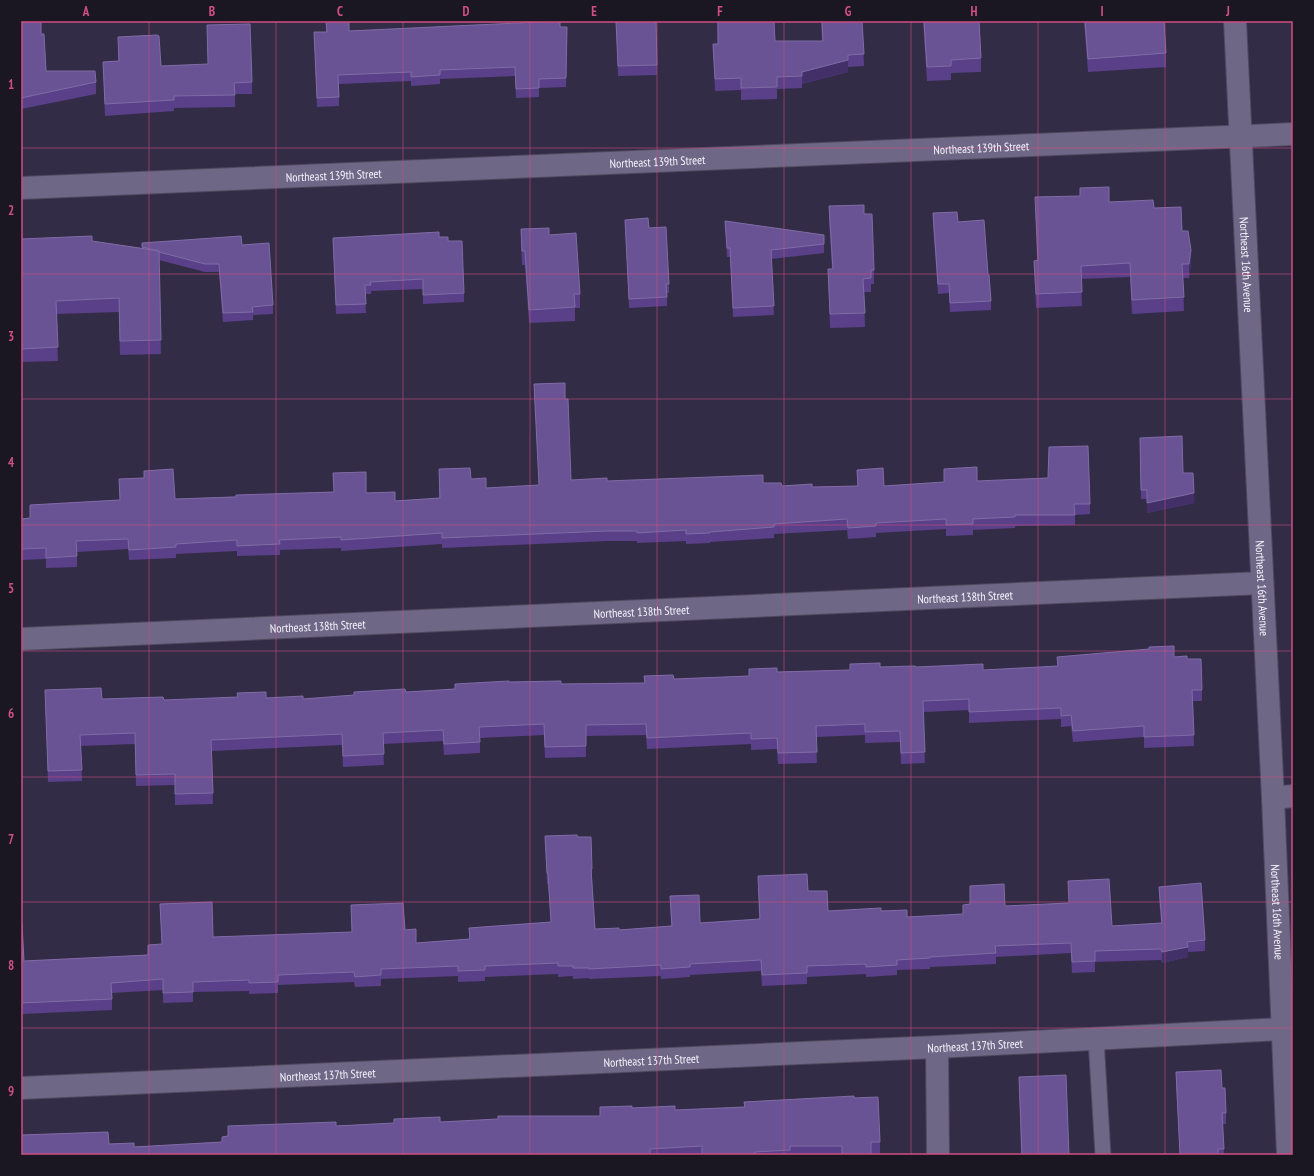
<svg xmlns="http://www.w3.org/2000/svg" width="1314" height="1176" viewBox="0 0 1314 1176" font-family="'PT Sans Narrow',sans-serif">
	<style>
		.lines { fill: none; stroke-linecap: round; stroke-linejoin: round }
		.lane-casing { stroke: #4f495f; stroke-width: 17 }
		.street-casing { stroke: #4f495f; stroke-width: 24 }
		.secondary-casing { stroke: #4f495f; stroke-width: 24 }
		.lane { stroke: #6f6786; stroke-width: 15 }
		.street { stroke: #6f6786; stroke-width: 22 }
		.secondary { stroke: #6f6786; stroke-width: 22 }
		.wall { fill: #594088 }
		.shaded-wall { fill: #433069 }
		.building { fill: #6a5394; stroke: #7f6ca5 }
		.grid { fill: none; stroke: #cf4e84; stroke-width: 1; stroke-opacity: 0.55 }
		.labels { text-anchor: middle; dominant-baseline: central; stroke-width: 3; stroke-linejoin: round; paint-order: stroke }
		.street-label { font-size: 12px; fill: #f5f2fd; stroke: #1a1723 }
		.neatline { fill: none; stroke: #cf4e84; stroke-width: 1.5 }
		.grid-label { font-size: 13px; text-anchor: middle; font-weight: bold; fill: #cf4e84 }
	</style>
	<rect width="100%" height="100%" fill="#332c47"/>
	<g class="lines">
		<defs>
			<path id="lane" d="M 1096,1039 L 1103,1155"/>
			<g id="street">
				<path id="s1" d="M 21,188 L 1293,134"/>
				<path id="s2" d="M 21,639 L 1262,583"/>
				<path d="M 1273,798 L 1293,796"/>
				<path d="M 937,1047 L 938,1155"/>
				<path id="s3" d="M 21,1088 L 937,1047 L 1282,1029"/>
			</g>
			<g id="secondary">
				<path id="s4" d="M 1235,21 L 1273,798 L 1288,1155"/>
			</g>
		</defs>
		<use href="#lane" class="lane-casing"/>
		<use href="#street" class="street-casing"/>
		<use href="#secondary" class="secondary-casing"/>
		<use href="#lane" class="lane"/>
		<use href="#street" class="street"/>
		<use href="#secondary" class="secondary"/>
	</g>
	<g class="wall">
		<path d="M 21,21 L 41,34 L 46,71 L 96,82 L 96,94 L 21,109 Z"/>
		<path d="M 326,21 L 349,31 L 567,27 L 566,87 L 539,88 L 539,97 L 516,98 L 515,76 L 440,79 L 440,84 L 411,86 L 411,81 L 339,84 L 339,106 L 317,107 L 314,32 L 326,32 Z"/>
		<path d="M 616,21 L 657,65 L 657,75 L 618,76 Z"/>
		<path d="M 717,21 L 774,21 L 775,41 L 822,41 L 821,21 L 862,21 L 864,66 L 848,67 L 848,72 L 802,84 L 802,88 L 777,89 L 777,99 L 741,100 L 741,90 L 715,91 L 713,44 L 718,44 Z"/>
		<path d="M 923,21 L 979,21 L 981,58 L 981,72 L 951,73 L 951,80 L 927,81 Z"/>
		<path d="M 1084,21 L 1164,21 L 1166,53 L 1166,67 L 1088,72 Z"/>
		<path d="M 118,37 L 161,66 L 252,82 L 252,94 L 235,94 L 235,107 L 174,108 L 174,111 L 105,116 L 103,62 L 118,61 Z"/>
		<path d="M 1035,197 L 1109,202 L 1154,208 L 1182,231 L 1191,263 L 1189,278 L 1183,278 L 1184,311 L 1132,314 L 1130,277 L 1081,279 L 1082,306 L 1036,308 L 1034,261 L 1037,260 Z"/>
		<path d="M 829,206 L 864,214 L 874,270 L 874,284 L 871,284 L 871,292 L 864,292 L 865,327 L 830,328 L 828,269 L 832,269 L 829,220 Z"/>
		<path d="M 933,213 L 958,222 L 988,275 L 991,301 L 991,310 L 950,312 L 949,293 L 938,294 L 933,223 Z"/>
		<path d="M 625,220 L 649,228 L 669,284 L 669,293 L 667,293 L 667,306 L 629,308 Z"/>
		<path d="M 725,221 L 824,235 L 824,253 L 771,259 L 774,315 L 733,317 L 730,257 L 727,257 Z"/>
		<path d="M 521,229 L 549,235 L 580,294 L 580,308 L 575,308 L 575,321 L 529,323 L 525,265 L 522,265 L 521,242 Z"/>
		<path d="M 439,237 L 448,241 L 464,293 L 464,302 L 423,304 L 423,289 L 371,291 L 371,294 L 365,294 L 366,313 L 336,314 L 333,238 Z"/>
		<path d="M 21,239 L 92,241 L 142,248 L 142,243 L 242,245 L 273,305 L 273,314 L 253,315 L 253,320 L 223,322 L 219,272 L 205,272 L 159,260 L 161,354 L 120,355 L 119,312 L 56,314 L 58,361 L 21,362 Z"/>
		<path d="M 534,384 L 571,480 L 607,481 L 763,483 L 782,486 L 812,487 L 857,486 L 857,470 L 884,486 L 944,482 L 944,469 L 977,481 L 1090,504 L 1090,514 L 1075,515 L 1075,525 L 1015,526 L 1015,528 L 973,530 L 973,535 L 946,536 L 946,529 L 876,533 L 876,537 L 848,539 L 847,530 L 774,534 L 774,538 L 710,542 L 710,543 L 686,544 L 686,541 L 637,543 L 637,541 L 607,541 L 442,548 L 442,544 L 341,551 L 341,548 L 280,550 L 280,555 L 237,556 L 237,551 L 176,554 L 176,558 L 129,560 L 128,549 L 77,552 L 77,567 L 46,568 L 46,559 L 21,560 L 21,519 L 30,518 L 30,505 L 120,500 L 119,479 L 175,499 L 334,492 L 333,473 L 366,493 L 395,501 L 439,498 L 439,469 L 471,479 L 486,488 L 539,485 Z"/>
		<path d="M 1140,438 L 1194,503 L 1147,513 L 1147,499 L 1141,499 Z"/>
		<path d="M 1057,657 L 1174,657 L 1187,659 L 1202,690 L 1202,701 L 1193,701 L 1194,746 L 1144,748 L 1144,737 L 1073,742 L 1071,726 L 1061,727 L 1061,719 L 969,723 L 969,710 L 923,712 L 925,763 L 901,764 L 900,742 L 865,743 L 865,735 L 816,737 L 817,763 L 778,764 L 777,749 L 751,750 L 751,744 L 647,749 L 646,735 L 586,736 L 586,757 L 545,758 L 544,735 L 480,738 L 480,753 L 444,755 L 443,741 L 383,744 L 384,765 L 343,767 L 342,745 L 212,751 L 213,804 L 175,805 L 175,785 L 136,786 L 135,744 L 81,746 L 82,781 L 48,782 L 45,690 L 102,699 L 164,700 L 266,698 L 303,699 L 455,689 L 509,682 L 561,684 L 644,683 L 674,679 L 749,676 L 777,672 L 850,670 L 880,667 L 983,670 L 1057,667 Z"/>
		<path d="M 545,836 L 578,837 L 592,869 L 592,879 L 595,929 L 619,930 L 671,926 L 670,896 L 700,923 L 759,919 L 758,876 L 808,891 L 828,911 L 881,911 L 907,917 L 963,914 L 963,905 L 1005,906 L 1069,903 L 1068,881 L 1112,926 L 1161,923 L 1159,897 L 1159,887 L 1205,940 L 1205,951 L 1188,952 L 1188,957 L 1162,963 L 1161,960 L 1095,962 L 1095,972 L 1072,973 L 1071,953 L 996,957 L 996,964 L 930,967 L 930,969 L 897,970 L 897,975 L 866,977 L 866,974 L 807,977 L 807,984 L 762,986 L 761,971 L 690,975 L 690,977 L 661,979 L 661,976 L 589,979 L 589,978 L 573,979 L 573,976 L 558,977 L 558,974 L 485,977 L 485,981 L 458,982 L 458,976 L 381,979 L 381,986 L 355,987 L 354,982 L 278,985 L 278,993 L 249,994 L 249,991 L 193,992 L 193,1002 L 163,1003 L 163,990 L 112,993 L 112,1010 L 21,1014 L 21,924 L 24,961 L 148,955 L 162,944 L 160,904 L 213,937 L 352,932 L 351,905 L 405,930 L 416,943 L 469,939 L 469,928 L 551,922 L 548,884 L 547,884 Z"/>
		<path d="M 1176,1072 L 1222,1088 L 1226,1113 L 1226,1124 L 1223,1124 L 1224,1155 L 1180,1155 L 1176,1083 Z"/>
		<path d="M 1019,1077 L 1069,1155 L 1021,1155 Z"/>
		<path d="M 854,1098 L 880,1142 L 880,1155 L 21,1155 L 21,1135 L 134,1147 L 222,1142 L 228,1136 L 228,1126 L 336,1126 L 600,1116 L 600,1107 L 675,1110 L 744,1107 L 744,1102 Z"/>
	</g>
	<g class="shaded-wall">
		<path d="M 848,60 L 848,72 L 802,84 L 802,72 Z"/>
		<path d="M 1191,250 L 1191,263 L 1189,278 L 1189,264 Z"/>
		<path d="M 1194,493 L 1194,503 L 1147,513 L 1147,503 Z"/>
		<path d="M 1188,947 L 1188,957 L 1162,963 L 1162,952 Z"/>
	</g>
	<g class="building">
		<path d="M 21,21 L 41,21 L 41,34 L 44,34 L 46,71 L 95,71 L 96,82 L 21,98 Z"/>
		<path d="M 326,21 L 349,21 L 349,31 L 560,21 L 560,27 L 567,27 L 566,78 L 539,79 L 539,88 L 516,89 L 515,67 L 440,70 L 440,75 L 411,77 L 411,72 L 338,75 L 339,97 L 317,98 L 314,32 L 327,32 Z"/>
		<path d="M 616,21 L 656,21 L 657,65 L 618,66 Z"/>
		<path d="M 718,21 L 774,21 L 775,41 L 823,41 L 822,21 L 862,21 L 864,54 L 848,55 L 848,60 L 802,72 L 802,76 L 777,77 L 777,87 L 741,88 L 741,78 L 715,79 L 713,44 L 718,44 Z"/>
		<path d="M 924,21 L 979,21 L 981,58 L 951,60 L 951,66 L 927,67 Z"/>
		<path d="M 1085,21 L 1164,21 L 1166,53 L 1088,59 Z"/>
		<path d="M 250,24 L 252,82 L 234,83 L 235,95 L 174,96 L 174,100 L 105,104 L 103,62 L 119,61 L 118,37 L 157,35 L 159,36 L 161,66 L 208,64 L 207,25 Z"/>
		<path d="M 1109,187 L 1109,202 L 1153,200 L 1154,208 L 1181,207 L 1182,231 L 1188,231 L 1191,250 L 1189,264 L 1182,264 L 1184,297 L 1132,300 L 1130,263 L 1081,266 L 1082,292 L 1036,294 L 1034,261 L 1038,260 L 1035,197 L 1080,196 L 1080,188 Z"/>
		<path d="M 864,205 L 864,214 L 872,214 L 874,270 L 871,270 L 871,278 L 863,279 L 865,313 L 830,314 L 828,269 L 833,269 L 829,206 Z"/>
		<path d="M 957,212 L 958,222 L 984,220 L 988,275 L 989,275 L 991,301 L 950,303 L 949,284 L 938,284 L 933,213 Z"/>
		<path d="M 648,218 L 649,228 L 666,227 L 669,284 L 666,284 L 667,297 L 629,299 L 625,220 Z"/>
		<path d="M 725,221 L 824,235 L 824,244 L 771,250 L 774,306 L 733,308 L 730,248 L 727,248 Z"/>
		<path d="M 549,228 L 549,235 L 576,233 L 580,294 L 574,294 L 575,307 L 529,310 L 525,251 L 522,251 L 521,229 Z"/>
		<path d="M 439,232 L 439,237 L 448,237 L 448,241 L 462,241 L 464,293 L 423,295 L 423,279 L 370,282 L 371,285 L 365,285 L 366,304 L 336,305 L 333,238 Z"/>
		<path d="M 92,236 L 92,241 L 159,251 L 161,340 L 120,341 L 119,298 L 56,301 L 58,347 L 21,349 L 21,239 Z"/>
		<path d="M 241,236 L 242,245 L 269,243 L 273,305 L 252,307 L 253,312 L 223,313 L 219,264 L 205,264 L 159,252 L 159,251 L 142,247 L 142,243 Z"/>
		<path d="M 565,383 L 565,399 L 568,399 L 571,480 L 607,478 L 607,481 L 763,475 L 763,483 L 781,483 L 782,486 L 812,484 L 812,487 L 858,486 L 857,470 L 883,468 L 884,486 L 944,482 L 944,469 L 977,467 L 977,481 L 1048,478 L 1049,447 L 1088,446 L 1090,504 L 1074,504 L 1075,515 L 1015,515 L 1015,517 L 973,519 L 973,524 L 946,525 L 946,519 L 876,523 L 876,526 L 848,528 L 847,519 L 774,524 L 774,527 L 710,532 L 710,533 L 686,534 L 686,530 L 637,533 L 637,531 L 607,531 L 442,538 L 442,533 L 341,540 L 341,537 L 279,540 L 280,544 L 237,546 L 237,540 L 176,544 L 176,547 L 129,550 L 128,539 L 76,541 L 77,556 L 46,558 L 46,548 L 21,549 L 21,519 L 30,518 L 30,505 L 120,500 L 119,479 L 144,478 L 144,471 L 173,469 L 175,499 L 236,497 L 236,495 L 334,492 L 333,473 L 366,472 L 366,493 L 395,492 L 395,501 L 440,498 L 439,469 L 470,468 L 471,479 L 486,478 L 486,488 L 539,485 L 534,384 Z"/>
		<path d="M 1182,436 L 1183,473 L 1193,473 L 1194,493 L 1147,503 L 1147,490 L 1141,490 L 1140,438 Z"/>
		<path d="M 1174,646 L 1174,657 L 1187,656 L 1187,659 L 1201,659 L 1202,690 L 1192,690 L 1194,735 L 1144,737 L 1144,726 L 1073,731 L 1071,715 L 1061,716 L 1061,708 L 969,712 L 969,699 L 923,701 L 925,752 L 901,753 L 900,731 L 865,732 L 865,724 L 816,726 L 817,752 L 778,753 L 777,738 L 751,739 L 751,733 L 647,738 L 646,724 L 586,725 L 586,746 L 545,747 L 544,724 L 479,727 L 480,742 L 444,744 L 443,730 L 383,733 L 384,754 L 343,756 L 342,734 L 211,740 L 213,793 L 175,794 L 175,774 L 136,775 L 135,733 L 80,735 L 82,770 L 48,771 L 45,690 L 101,688 L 102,699 L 163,697 L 164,700 L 238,697 L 237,693 L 266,692 L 266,698 L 303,696 L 303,699 L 354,695 L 354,692 L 405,689 L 406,692 L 455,689 L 455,684 L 509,681 L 509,682 L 561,681 L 561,684 L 645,683 L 644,676 L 673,675 L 674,679 L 749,676 L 749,669 L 777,668 L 777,672 L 850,670 L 850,664 L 880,663 L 880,667 L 915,666 L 916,667 L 983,664 L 983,670 L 1058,666 L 1057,657 L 1149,649 L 1149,647 Z"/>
		<path d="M 577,835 L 578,837 L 591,837 L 592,869 L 591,869 L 595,929 L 619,928 L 619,930 L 672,926 L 670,896 L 699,895 L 700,923 L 760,919 L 758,876 L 807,874 L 808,891 L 827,891 L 828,911 L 881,908 L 881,911 L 907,910 L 907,917 L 963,914 L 963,905 L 970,904 L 970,886 L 1004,884 L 1005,906 L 1069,903 L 1068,881 L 1109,879 L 1112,926 L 1162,923 L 1159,887 L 1201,883 L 1205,940 L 1187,942 L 1188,947 L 1162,952 L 1161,949 L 1095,951 L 1095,961 L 1072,962 L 1071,943 L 995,946 L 996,953 L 930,957 L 930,958 L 897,960 L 897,965 L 866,967 L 866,964 L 807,966 L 807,973 L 762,975 L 761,960 L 690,964 L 690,967 L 661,969 L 661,965 L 589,969 L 589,968 L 573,968 L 573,966 L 558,966 L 558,963 L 485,966 L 485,970 L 458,971 L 458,966 L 381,969 L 381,975 L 355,977 L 354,972 L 278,975 L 278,982 L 249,983 L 249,980 L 193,982 L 193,992 L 163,993 L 163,979 L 111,983 L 112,999 L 21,1003 L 21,924 L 22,924 L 24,961 L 148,955 L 148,945 L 162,944 L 160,904 L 212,902 L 213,937 L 352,932 L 351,905 L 403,903 L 405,930 L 416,929 L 416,943 L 470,939 L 469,928 L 551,922 L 548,873 L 547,873 L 545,836 Z"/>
		<path d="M 1221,1070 L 1222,1088 L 1225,1088 L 1226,1113 L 1222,1113 L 1224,1149 L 1218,1149 L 1218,1155 L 1180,1155 L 1176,1072 Z"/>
		<path d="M 1066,1075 L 1069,1155 L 1022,1155 L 1019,1077 Z"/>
		<path d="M 854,1096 L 854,1098 L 878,1097 L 880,1142 L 871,1142 L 871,1155 L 842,1155 L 842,1146 L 790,1146 L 790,1150 L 755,1152 L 755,1155 L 702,1155 L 702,1146 L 650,1149 L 650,1155 L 21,1155 L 21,1146 L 22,1145 L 21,1135 L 108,1132 L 109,1144 L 134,1143 L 134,1147 L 222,1142 L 222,1137 L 228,1136 L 228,1126 L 336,1122 L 336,1126 L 394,1123 L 394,1119 L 440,1117 L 440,1122 L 498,1119 L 498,1116 L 600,1116 L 600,1107 L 632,1106 L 632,1108 L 675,1106 L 675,1110 L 745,1107 L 744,1102 Z"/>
	</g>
	<path class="grid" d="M 149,21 L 149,1155M 276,21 L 276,1155M 403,21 L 403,1155M 530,21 L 530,1155M 657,21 L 657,1155M 784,21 L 784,1155M 911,21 L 911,1155M 1038,21 L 1038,1155M 1165,21 L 1165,1155M 21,148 L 1293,148M 21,274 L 1293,274M 21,399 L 1293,399M 21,525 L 1293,525M 21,651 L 1293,651M 21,777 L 1293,777M 21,902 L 1293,902M 21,1028 L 1293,1028"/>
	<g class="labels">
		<g class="street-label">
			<text stroke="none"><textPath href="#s1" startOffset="961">Northeast 139th Street</textPath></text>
			<text stroke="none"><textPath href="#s1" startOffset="637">Northeast 139th Street</textPath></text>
			<text stroke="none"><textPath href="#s1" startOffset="313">Northeast 139th Street</textPath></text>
			<text stroke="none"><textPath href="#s4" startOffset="244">Northeast 16th Avenue</textPath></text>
			<text stroke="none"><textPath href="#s4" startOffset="568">Northeast 16th Avenue</textPath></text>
			<text stroke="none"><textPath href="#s2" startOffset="945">Northeast 138th Street</textPath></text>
			<text stroke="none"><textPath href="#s2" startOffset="621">Northeast 138th Street</textPath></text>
			<text stroke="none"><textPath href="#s2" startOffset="297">Northeast 138th Street</textPath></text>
			<text stroke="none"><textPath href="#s4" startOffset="892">Northeast 16th Avenue</textPath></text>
			<text stroke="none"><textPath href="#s3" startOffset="955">Northeast 137th Street</textPath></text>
			<text stroke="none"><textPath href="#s3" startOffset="631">Northeast 137th Street</textPath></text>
			<text stroke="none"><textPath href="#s3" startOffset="307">Northeast 137th Street</textPath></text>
		</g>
	</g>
	<rect width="1314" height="1176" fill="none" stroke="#1a1723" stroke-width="44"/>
	<rect x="22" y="22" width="1270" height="1132" class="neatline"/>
	<g class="grid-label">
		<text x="86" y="16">A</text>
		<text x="212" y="16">B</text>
		<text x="340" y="16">C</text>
		<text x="466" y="16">D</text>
		<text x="594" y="16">E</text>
		<text x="720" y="16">F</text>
		<text x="848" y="16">G</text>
		<text x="974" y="16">H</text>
		<text x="1102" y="16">I</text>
		<text x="1228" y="16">J</text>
		<text x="11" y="89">1</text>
		<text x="11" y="215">2</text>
		<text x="11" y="341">3</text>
		<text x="11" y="467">4</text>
		<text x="11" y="593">5</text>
		<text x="11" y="718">6</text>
		<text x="11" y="844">7</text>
		<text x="11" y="970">8</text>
		<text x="11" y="1096">9</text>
	</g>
</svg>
